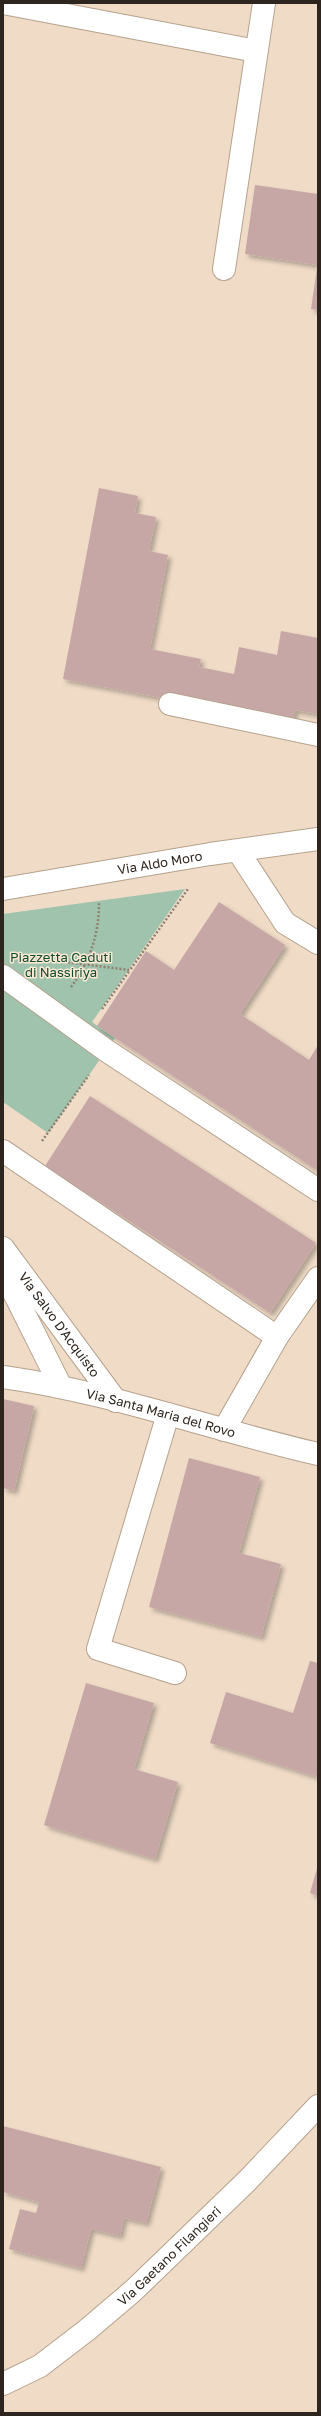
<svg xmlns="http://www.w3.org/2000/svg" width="321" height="2416" viewBox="0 0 321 2416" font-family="'Golos Text',sans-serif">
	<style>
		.green { fill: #9fc3ac }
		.building { fill: #c6a7a6; filter: url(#shadow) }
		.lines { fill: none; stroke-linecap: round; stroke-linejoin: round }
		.minor-casing { stroke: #b5a28e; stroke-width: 24 }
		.path { stroke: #8f8172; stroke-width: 2.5; stroke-dasharray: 2 2; stroke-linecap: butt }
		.minor { stroke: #fff; stroke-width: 22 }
		.labels { text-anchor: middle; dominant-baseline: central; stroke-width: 3; stroke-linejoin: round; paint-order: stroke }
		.street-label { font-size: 13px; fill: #2e261e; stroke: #fce8d3 }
		.park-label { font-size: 13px; fill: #0f4d2f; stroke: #fce8d3 }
	</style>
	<defs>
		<filter id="shadow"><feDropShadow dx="3.5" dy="3.5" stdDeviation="2" flood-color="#0004"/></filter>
	</defs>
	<rect width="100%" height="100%" fill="#efdbc6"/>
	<path class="green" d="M 185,889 L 92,1022 L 115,1038 L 48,1133 L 3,1102 L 3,914 Z"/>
	<g class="building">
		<path d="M 255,185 L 318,194 L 318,265 L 245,254 Z"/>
		<path d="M 317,268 L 318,268 L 318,310 L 311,309 Z"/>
		<path d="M 99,488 L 138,496 L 135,513 L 156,517 L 149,551 L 168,555 L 150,649 L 201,659 L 199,667 L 234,674 L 239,647 L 277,655 L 281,631 L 318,638 L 318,714 L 295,710 L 292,723 L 63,679 Z"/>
		<path d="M 219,902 L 285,945 L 240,1014 L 309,1060 L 318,1045 L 318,1171 L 97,1026 L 146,951 L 174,970 Z"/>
		<path d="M 90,1096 L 316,1243 L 270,1313 L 45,1166 Z"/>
		<path d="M 3,1399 L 34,1406 L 14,1491 L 3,1488 Z"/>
		<path d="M 189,1458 L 260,1477 L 239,1553 L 281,1564 L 261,1637 L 149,1607 Z"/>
		<path d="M 310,1661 L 318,1663 L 318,1777 L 210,1743 L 226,1692 L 293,1713 Z"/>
		<path d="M 86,1683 L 154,1703 L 134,1769 L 178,1782 L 155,1859 L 44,1825 Z"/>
		<path d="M 318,1865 L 318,1896 L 310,1893 Z"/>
		<path d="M 3,2126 L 161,2167 L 146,2223 L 124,2218 L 120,2236 L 91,2229 L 81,2268 L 9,2249 L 20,2209 L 36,2213 L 39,2202 L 3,2192 Z"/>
	</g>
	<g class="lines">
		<defs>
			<g id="minor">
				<path d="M 3,3 L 256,51"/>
				<path d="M 224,269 L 264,3"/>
				<path d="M 170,704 L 318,735"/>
				<path d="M 238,851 L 285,923 L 318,943"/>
				<path id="s1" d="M 3,889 L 210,854 L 318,839"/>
				<path d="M 3,976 L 107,1051 L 318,1190"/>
				<path d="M 3,1151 L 277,1337"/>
				<path id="s2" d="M 3,1248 L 116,1401"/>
				<path d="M 3,1271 L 61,1387"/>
				<path id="s3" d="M 3,1377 C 110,1392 213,1430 318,1454"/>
				<path d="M 168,1414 L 98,1649 L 175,1673"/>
				<path d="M 224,1430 L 277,1337 L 318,1278"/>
				<path id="s4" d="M 3,2384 L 40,2366 L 87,2330 L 134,2290 L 247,2181 L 318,2106"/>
			</g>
		</defs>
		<use href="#minor" class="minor-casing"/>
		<g class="path">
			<path d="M 40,959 L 130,970 L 188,889"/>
			<path d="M 71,987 C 90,962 99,934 99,903"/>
			<path d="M 102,1009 L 130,970"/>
			<path d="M 42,1141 L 89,1075"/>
		</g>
		<use href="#minor" class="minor"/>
	</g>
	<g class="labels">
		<g class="street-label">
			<text stroke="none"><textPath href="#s1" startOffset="159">Via Aldo Moro</textPath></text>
			<text stroke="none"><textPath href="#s2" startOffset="95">Via Salvo D'Acquisto</textPath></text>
			<text stroke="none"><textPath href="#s3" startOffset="162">Via Santa Maria del Rovo</textPath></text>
			<text stroke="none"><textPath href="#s4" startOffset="211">Via Gaetano Filangieri</textPath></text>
		</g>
		<g class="park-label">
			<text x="61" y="957">Piazzetta Caduti<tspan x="61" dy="15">di Nassiriya</tspan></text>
		</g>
	</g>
	<rect width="321" height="2416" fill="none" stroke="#2e261e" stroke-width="8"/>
</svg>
